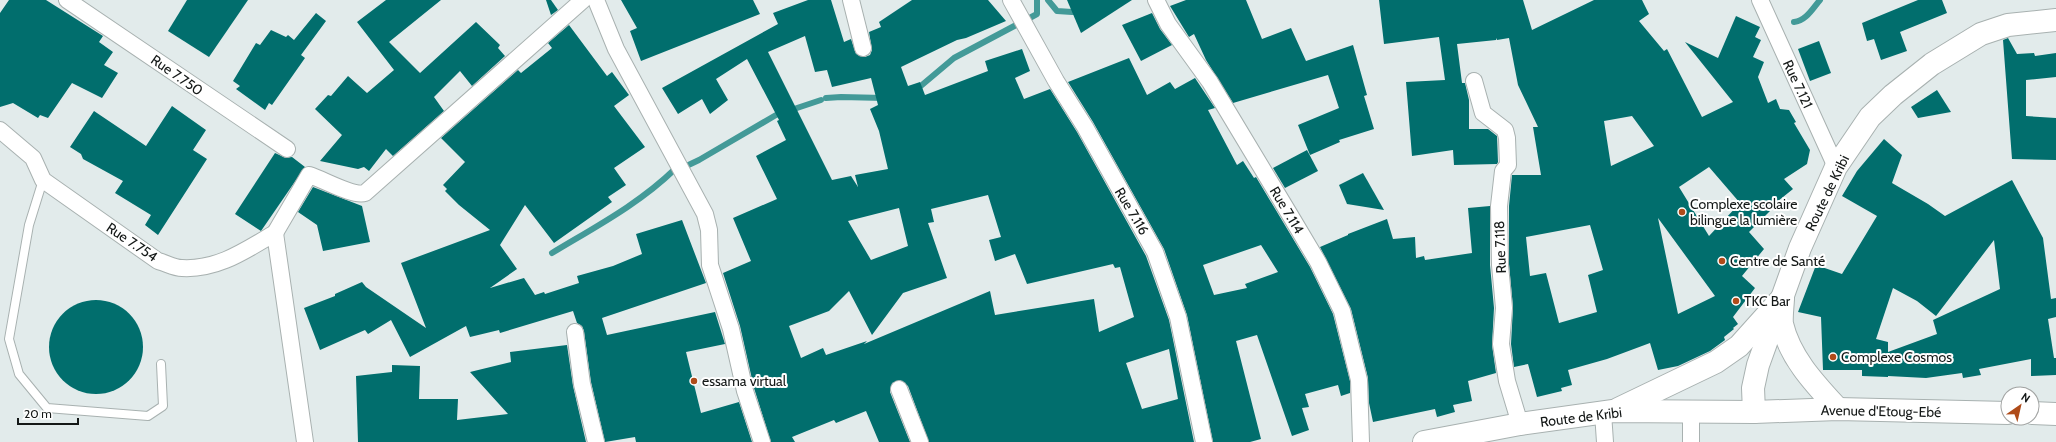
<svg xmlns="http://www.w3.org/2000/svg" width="2056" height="442" viewBox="0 0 2056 442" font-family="Cabin,sans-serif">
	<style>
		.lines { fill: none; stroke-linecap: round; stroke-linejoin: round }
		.stream { stroke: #439a98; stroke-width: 6 }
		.building { fill: #016e6d; fill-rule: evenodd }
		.lane-casing { stroke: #a8b1b0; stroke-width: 10 }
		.street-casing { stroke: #a8b1b0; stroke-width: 18 }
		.secondary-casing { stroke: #a8b1b0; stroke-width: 24 }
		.primary-casing { stroke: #a8b1b0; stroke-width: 24 }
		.lane { stroke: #fff; stroke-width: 8 }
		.street { stroke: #fff; stroke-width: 16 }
		.secondary { stroke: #fff; stroke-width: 22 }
		.primary { stroke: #fff; stroke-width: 22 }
		.poi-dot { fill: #af4b19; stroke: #fff; stroke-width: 1.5 }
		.labels { text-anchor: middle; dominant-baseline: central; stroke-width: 4; stroke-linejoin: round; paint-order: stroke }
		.street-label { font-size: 14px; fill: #141817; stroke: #fff }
		.poi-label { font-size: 14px; fill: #141817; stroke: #fff; text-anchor: start }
	</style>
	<rect width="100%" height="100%" fill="#e2ebeb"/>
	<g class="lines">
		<g class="stream">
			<path d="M 1048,0 L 1057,11 L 1072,12"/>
			<path d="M 1024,21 L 1037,14 L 1037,0"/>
			<path d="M 1794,22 C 1806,21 1813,8 1820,0"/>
			<path d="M 916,90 L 954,58 L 1018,24"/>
			<path d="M 826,98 L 841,97 L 884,98"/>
			<path d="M 552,253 C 595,227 639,204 675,169 L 678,170 L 699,160 L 776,115 L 821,100"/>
		</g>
	</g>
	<g class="building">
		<path d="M 9,0 L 46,0 L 103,36 L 99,42 L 113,52 L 104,65 L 118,73 L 102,98 L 72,83 L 48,118 L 40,115 L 38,118 L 13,103 L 0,107 L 0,13 Z"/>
		<path d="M 187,0 L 248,0 L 209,57 L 168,31 Z"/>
		<path d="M 386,0 L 441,0 L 389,42 L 420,73 L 476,22 L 500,45 L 498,48 L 505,56 L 472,86 L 460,71 L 434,97 L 444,111 L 393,156 L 386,149 L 369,171 L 364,167 L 358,169 L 320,161 L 342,135 L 315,109 L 328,95 L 331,96 L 348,76 L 367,93 L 394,70 L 357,22 Z"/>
		<path d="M 546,0 L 551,0 L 558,10 L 551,15 Z"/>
		<path d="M 621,0 L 753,0 L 760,14 L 641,61 L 630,31 L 637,28 Z"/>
		<path d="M 808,0 L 831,0 L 844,42 L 851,39 L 856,54 L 865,57 L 870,55 L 872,50 L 869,32 L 881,27 L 879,22 L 912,0 L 988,0 L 1006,21 L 966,38 L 957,40 L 901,67 L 908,86 L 920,82 L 925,95 L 988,71 L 985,61 L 1022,49 L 1030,71 L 1015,78 L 1024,99 L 1050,89 L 1077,132 L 1146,256 L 1169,320 L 1194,442 L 929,442 L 908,386 L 900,380 L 892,383 L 890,392 L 910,442 L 879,442 L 866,411 L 836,423 L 834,420 L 792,437 L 795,442 L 771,442 L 754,388 L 740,326 L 723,273 L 751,261 L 733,218 L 777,199 L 756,156 L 786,140 L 777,121 L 779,120 L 747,59 L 716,79 L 728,100 L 710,114 L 702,99 L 678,114 L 662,88 L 778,24 L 773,13 ZM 805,36 L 815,72 L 827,70 L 832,87 L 871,78 L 878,105 L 870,109 L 879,131 L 888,169 L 855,175 L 858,187 L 851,176 L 832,180 L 768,52 ZM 988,195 L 1001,237 L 989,240 L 995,261 L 1015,254 L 1027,284 L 1113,264 L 1115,268 L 1120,267 L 1134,317 L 1099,332 L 1094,299 L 995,315 L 990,291 L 864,344 L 867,341 L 826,355 L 823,348 L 801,358 L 789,326 L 829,311 L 849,291 L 872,335 L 903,293 L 947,278 L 928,223 L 934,222 L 931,209 ZM 899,208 L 908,246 L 871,260 L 848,221 ZM 1169,349 L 1178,399 L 1142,409 L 1126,363 Z"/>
		<path d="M 1067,0 L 1132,0 L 1081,33 Z"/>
		<path d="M 1186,0 L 1246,0 L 1262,39 L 1291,28 L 1306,61 L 1353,45 L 1367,95 L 1364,96 L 1374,129 L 1339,140 L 1340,142 L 1310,155 L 1298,125 L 1339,108 L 1328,75 L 1233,103 L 1206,60 L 1194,34 L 1189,37 L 1170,6 Z"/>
		<path d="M 1379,0 L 1523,0 L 1532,30 L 1594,0 L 1642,0 L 1649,14 L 1639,21 L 1664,51 L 1667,49 L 1702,117 L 1733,102 L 1685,42 L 1718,58 L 1736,16 L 1760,27 L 1755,37 L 1761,40 L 1753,57 L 1764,62 L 1758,77 L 1768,103 L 1776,99 L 1780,109 L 1789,110 L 1796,122 L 1794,123 L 1810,150 L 1807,164 L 1784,179 L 1793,189 L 1768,209 L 1770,211 L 1749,232 L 1764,249 L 1742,276 L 1755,288 L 1733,317 L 1738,324 L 1733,328 L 1734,329 L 1724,337 L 1725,340 L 1710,351 L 1678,366 L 1658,370 L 1650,343 L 1607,359 L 1568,370 L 1572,385 L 1561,388 L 1562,391 L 1537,397 L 1528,364 L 1514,367 L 1511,344 L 1513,307 L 1509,264 L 1509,206 L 1512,175 L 1541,175 L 1533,127 L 1538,127 L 1518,85 L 1509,38 L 1497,40 L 1496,38 L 1496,40 L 1457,44 L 1462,83 L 1465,83 L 1469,100 L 1469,129 L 1488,129 L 1497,136 L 1498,162 L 1497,164 L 1454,165 L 1453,150 L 1412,156 L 1406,82 L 1445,80 L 1439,37 L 1384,44 ZM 1632,116 L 1654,146 L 1611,166 L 1604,121 ZM 1709,167 L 1740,203 L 1709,236 L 1679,187 ZM 1658,218 L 1715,296 L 1678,314 ZM 1590,225 L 1603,270 L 1588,275 L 1597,312 L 1559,323 L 1546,273 L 1530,276 L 1526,237 Z"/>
		<path d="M 1918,0 L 1942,0 L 1947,13 L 1900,32 L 1907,51 L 1881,60 L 1874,39 L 1867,41 L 1862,23 Z"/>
		<path d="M 316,13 L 326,21 L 301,55 L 305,58 L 272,105 L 269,103 L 265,110 L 236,89 L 240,86 L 233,81 L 256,43 L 260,45 L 271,30 L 286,37 L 288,35 L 294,40 Z"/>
		<path d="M 1152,13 L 1160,29 L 1172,45 L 1141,61 L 1122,25 Z"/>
		<path d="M 569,25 L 607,76 L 612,72 L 629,95 L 614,106 L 645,147 L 614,168 L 626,185 L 608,197 L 612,202 L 554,243 L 525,205 L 500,245 L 517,269 L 490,288 L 524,278 L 535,295 L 544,292 L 545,294 L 579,283 L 577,276 L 613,266 L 642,254 L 636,234 L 682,220 L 706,283 L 602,318 L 607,335 L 715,312 L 725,344 L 686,352 L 701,413 L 739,402 L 752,442 L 636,442 L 635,437 L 605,442 L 591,382 L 584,331 L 582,326 L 577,323 L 573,311 L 500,333 L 499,330 L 470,337 L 466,326 L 410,357 L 391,320 L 368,334 L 365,330 L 320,350 L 304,308 L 335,296 L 335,294 L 362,282 L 366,287 L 426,328 L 401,263 L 490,230 L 459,205 L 445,191 L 447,189 L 443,185 L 465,162 L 441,138 L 518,70 L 521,73 L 552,48 L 548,43 Z"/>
		<path d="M 2008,38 L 2017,54 L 2034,53 L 2035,56 L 2056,53 L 2056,77 L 2026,80 L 2026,116 L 2056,118 L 2056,160 L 2012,159 L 2003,40 Z"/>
		<path d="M 1819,41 L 1831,73 L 1810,81 L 1798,49 Z"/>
		<path d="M 1129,58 L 1147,95 L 1170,82 L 1175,89 L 1195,78 L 1215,108 L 1208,110 L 1237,165 L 1243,161 L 1254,178 L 1256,177 L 1310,267 L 1333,314 L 1350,381 L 1350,393 L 1341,396 L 1338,385 L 1305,394 L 1309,407 L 1302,408 L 1309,430 L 1292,436 L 1257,335 L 1236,341 L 1261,439 L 1250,442 L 1213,442 L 1187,315 L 1164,249 L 1093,122 L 1068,82 ZM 1261,245 L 1278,272 L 1245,284 L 1247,288 L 1214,295 L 1203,265 Z"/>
		<path d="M 1937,90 L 1951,112 L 1918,118 L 1911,107 Z"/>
		<path d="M 172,106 L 206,130 L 193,150 L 207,159 L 158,235 L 145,225 L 151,215 L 115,193 L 123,181 L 83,159 L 81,154 L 70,147 L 94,111 L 146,146 Z"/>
		<path d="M 1884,139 L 1902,155 L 1892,183 L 1928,204 L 1945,216 L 2012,180 L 2043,238 L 2051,299 L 2056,298 L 2056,317 L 2048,319 L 2054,358 L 2056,358 L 2056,375 L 2031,376 L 2031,359 L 1979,369 L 1981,375 L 1963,378 L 1962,373 L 1926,378 L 1888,376 L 1888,377 L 1862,376 L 1862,370 L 1823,370 L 1821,317 L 1798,312 L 1816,265 L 1842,274 L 1877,216 L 1842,196 L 1857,171 ZM 1994,240 L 2000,289 L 1933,320 L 1937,334 L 1888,352 L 1888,342 L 1876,339 L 1893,288 L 1917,301 L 1936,316 Z"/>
		<path d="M 1307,150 L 1318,171 L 1285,188 L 1273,168 Z"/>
		<path d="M 275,153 L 286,158 L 292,157 L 305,167 L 261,231 L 235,214 Z"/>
		<path d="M 1363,173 L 1384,210 L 1347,204 L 1339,185 Z"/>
		<path d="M 313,187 L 362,206 L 370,242 L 323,251 L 317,225 L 298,212 Z"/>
		<path d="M 1490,206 L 1490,265 L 1494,308 L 1492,345 L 1496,373 L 1468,381 L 1472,401 L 1453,405 L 1455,412 L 1437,417 L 1435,409 L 1373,422 L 1369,403 L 1368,378 L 1351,309 L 1320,247 L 1348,235 L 1348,234 L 1387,219 L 1393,239 L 1415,237 L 1416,258 L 1424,256 L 1425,260 L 1472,253 L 1468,208 Z"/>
		<circle cx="96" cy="347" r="47"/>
		<path d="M 567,345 L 573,386 L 586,442 L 358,442 L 356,376 L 392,372 L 392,365 L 420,366 L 419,399 L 458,399 L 457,420 L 508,414 L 470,372 L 511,362 L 510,352 Z"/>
	</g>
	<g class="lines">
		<defs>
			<path id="lane" d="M 43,180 L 29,225 L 9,339 L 19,374 L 47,408 L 148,416 L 163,406 L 161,364"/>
			<g id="street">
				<path d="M 67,0 L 287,149"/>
				<path d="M 596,0 L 616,49 L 705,214 L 709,230 L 710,265 L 731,329 L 745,391 L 762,442"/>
				<path d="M 851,0 L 863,48"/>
				<path d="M 1011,0 L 1056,81 L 1085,127 L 1155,252 L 1178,317 L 1204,442"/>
				<path d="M 1156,0 L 1168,24 L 1210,82 L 1293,220 L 1318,262 L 1342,311 L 1359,380 L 1361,442"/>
				<path d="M 1760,0 L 1836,167"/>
				<path d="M 1474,81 L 1483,113 L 1505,130 L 1507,138 L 1508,165 L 1503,171 L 1499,206 L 1500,265 L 1504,308 L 1501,344 L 1507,381 L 1520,424"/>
				<path d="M 0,130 L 33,158 L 43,180 L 158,261 C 166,263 174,268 182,268 C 218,270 246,250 275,233 L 305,442"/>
				<path d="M 275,233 L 309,175 C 323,179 353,197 365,193 L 583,0"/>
				<path d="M 575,332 L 582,384 L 596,442"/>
				<path d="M 899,389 L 920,442"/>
				<path d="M 1603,413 L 1605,442"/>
				<path d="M 1691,442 L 1691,412"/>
			</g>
			<path id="secondary" d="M 1754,412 L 1753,388 L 1758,365 L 1800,248 L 1836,167 L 1870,117 L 1893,95 L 1932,64 L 1981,34 L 2008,25 L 2056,20"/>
			<g id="primary">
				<path d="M 1783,297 C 1783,305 1781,316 1782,324 C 1790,358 1815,384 1838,409"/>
				<path d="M 1618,409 L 1716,362 L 1739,346 L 1783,297"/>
				<path d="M 2032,413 L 2056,414"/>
				<path d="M 1424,442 L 1520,424 L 1613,411 L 1754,412 L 1838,409 L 2008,413"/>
			</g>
		</defs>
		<use href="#lane" class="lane-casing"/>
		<use href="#street" class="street-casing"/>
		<use href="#secondary" class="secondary-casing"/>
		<use href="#primary" class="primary-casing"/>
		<use href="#lane" class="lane"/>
		<use href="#street" class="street"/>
		<use href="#secondary" class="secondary"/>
		<use href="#primary" class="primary"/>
	</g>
	<g class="poi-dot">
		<circle cx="1682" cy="212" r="4"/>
		<circle cx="1722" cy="261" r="4"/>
		<circle cx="1736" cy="301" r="4"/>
		<circle cx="1833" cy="357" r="4"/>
		<circle cx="694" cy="381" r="4"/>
	</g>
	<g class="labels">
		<g class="street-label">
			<text transform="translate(177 75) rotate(35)">Rue 7.750</text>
			<text transform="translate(1798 84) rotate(65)">Rue 7.121</text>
			<text transform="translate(1827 193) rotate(-64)">Route de Kribi</text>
			<text transform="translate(1287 210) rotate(59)">Rue 7.114</text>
			<text transform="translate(1132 211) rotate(59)">Rue 7.116</text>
			<text transform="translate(132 242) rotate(34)">Rue 7.754</text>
			<text transform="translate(1500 247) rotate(-92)">Rue 7.118</text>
			<text transform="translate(1881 411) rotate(1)">Avenue d'Etoug-Ebé</text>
			<text transform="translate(1581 417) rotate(-7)">Route de Kribi</text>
		</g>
		<g class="poi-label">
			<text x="1690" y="204">Complexe scolaire<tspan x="1690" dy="16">bilingue la lumière</tspan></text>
			<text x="1730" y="261">Centre de Santé</text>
			<text x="1744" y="301">TKC Bar</text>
			<text x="1841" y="357">Complexe Cosmos</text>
			<text x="702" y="381">essama virtual</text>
		</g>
	</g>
	<g transform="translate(2020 406) rotate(34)"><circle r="19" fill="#ffffff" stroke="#a1a3a2"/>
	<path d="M0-3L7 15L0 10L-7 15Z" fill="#af4b19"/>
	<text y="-6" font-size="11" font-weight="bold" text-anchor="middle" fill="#141817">N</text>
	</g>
	<path d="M18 418v6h60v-6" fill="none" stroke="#141817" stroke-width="2"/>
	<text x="24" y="418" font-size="12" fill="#141817" stroke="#ffffff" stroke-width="3" paint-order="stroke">20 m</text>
</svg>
